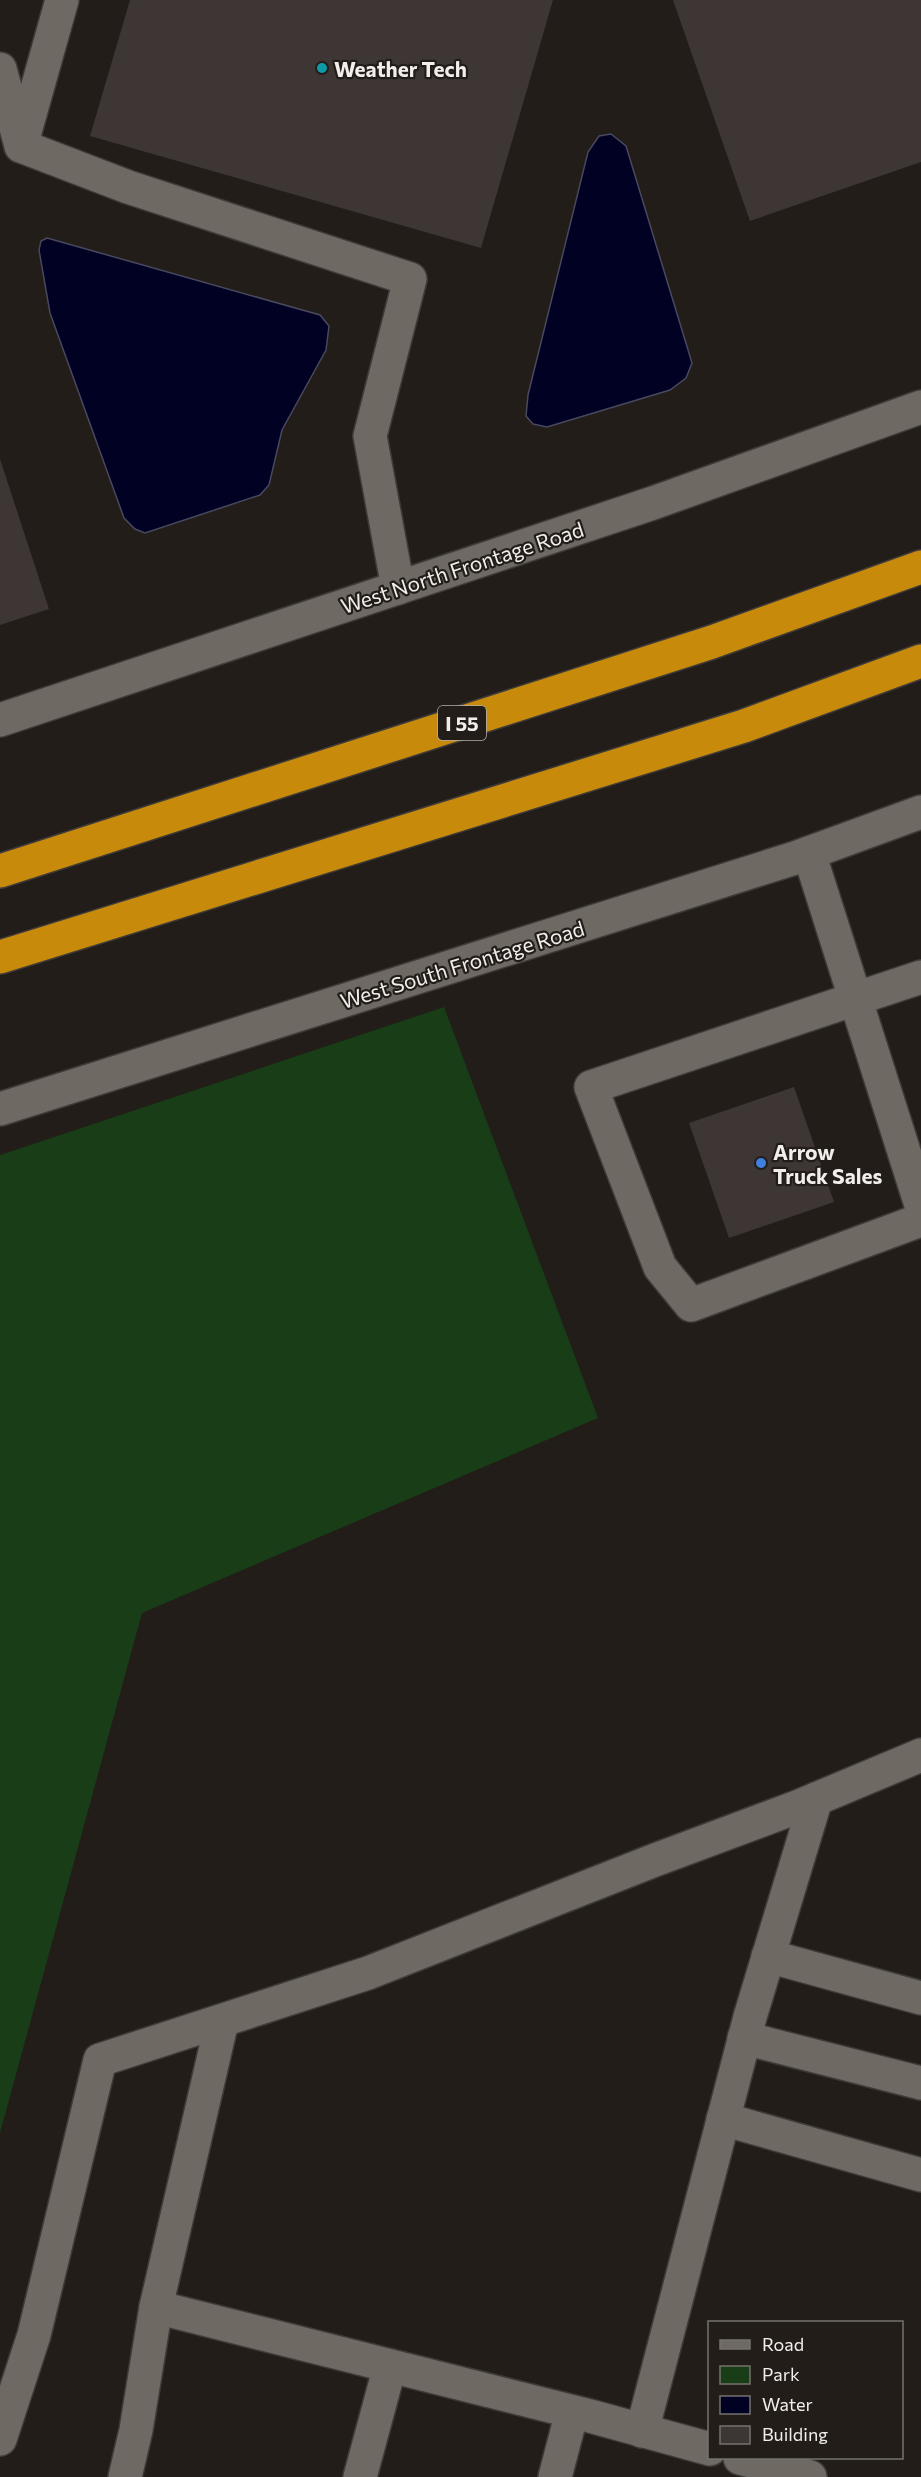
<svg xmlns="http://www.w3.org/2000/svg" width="921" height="2477" viewBox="0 0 921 2477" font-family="Commissioner,sans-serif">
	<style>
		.green { fill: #183d17 }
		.water { fill: #000123; stroke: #48485f; stroke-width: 1.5 }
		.building { fill: #3d3635 }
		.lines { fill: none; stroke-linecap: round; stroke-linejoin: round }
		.minor-casing { stroke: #3e3a38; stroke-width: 36 }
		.highway-casing { stroke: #3e3a38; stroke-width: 36 }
		.minor { stroke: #6f6964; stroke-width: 33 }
		.highway { stroke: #c78a0b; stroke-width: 33 }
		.culture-dot { fill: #0f9aa8; stroke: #221d19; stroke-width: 2 }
		.shop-dot { fill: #3f7fe0; stroke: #221d19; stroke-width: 2 }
		.labels { text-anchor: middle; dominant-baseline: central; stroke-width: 4.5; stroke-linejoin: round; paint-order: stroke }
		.shield { fill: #221d19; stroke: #b3afac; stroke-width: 1.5 }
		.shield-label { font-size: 20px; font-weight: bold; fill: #f1eeeb }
		.poi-label { font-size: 21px; font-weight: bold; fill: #f1eeeb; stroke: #221d19; text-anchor: start }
		.street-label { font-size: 21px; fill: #f1eeeb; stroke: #221d19 }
	</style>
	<rect width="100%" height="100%" fill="#221d19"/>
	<path class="green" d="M 444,1007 L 598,1418 L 142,1613 L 0,2133 L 0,1155 Z"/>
	<g class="water">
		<path d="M 611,134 L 626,146 L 692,363 L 686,378 L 670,390 L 547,427 L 533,424 L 526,416 L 528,395 L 588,152 L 599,136 Z"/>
		<path d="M 47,238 L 320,315 L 329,326 L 326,350 L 282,430 L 269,485 L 260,495 L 145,533 L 135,529 L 124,518 L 50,313 L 39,250 L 41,241 Z"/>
	</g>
	<g class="building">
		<path d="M 130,0 L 553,0 L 481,248 L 90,136 Z"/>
		<path d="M 673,0 L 921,0 L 921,162 L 750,221 Z"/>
		<path d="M 0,459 L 49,609 L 0,625 Z"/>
		<path d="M 794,1087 L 834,1202 L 729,1238 L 689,1123 Z"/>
	</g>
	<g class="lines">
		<defs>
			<g id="minor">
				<path d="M 0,69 L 21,146 L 128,187 L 410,279 L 370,436 L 398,588"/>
				<path d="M 21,146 L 62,0"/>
				<path d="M 0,720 L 653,503 L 921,407"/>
				<path d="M 809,853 L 921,1205"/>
				<path d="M 921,977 L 591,1087 L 660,1267 L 691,1305 L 921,1220"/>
				<path d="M 0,1109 L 795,858 L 921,812"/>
				<path d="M 768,1956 L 921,1998"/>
				<path d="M 222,2021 L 156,2307 L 590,2416 L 710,2449"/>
				<path d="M 744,2038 L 921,2083"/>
				<path d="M 723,2119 L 921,2175"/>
				<path d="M 642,2431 L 750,2017 L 816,1799"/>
				<path d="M 0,2439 L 34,2335 L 100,2060 L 368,1973 L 655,1860 L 797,1807 L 921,1755"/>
				<path d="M 740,2458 L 810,2477"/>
				<path d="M 125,2477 L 136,2430 L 156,2307"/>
				<path d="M 360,2477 L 390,2366"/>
				<path d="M 555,2477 L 572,2412"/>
			</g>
			<g id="highway">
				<path d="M 0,871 L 712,642 L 921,567"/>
				<path d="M 0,957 L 744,726 L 921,661"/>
			</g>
		</defs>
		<use href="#minor" class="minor-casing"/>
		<use href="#highway" class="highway-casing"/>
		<use href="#minor" class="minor"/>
		<use href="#highway" class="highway"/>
	</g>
	<circle class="culture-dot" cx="322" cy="68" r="6"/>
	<circle class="shop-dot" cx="761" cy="1163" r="6"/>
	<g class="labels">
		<rect class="shield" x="438" y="706" width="48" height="34" rx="4.5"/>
		<g class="shield-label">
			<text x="462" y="723">I 55</text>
		</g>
		<g class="poi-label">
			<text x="334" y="68">Weather Tech</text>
			<text x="773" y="1151">Arrow<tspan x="773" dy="24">Truck Sales</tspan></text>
		</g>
		<g class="street-label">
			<text transform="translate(462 567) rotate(-18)">West North Frontage Road</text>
			<text transform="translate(462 964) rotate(-17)">West South Frontage Road</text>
		</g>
	</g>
	<rect x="708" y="2321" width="195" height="138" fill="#221d19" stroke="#75716d" stroke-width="1.5"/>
	<rect x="720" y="2340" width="30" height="9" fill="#6f6964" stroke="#75716d" stroke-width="1.5"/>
	<text x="762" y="2351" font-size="18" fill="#f1eeeb">Road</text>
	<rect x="720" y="2366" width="30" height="18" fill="#183d17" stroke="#75716d" stroke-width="1.5"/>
	<text x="762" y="2381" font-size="18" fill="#f1eeeb">Park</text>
	<rect x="720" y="2396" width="30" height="18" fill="#000123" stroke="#75716d" stroke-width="1.5"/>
	<text x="762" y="2411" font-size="18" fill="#f1eeeb">Water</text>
	<rect x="720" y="2426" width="30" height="18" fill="#3d3635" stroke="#75716d" stroke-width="1.5"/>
	<text x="762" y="2441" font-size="18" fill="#f1eeeb">Building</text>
</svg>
